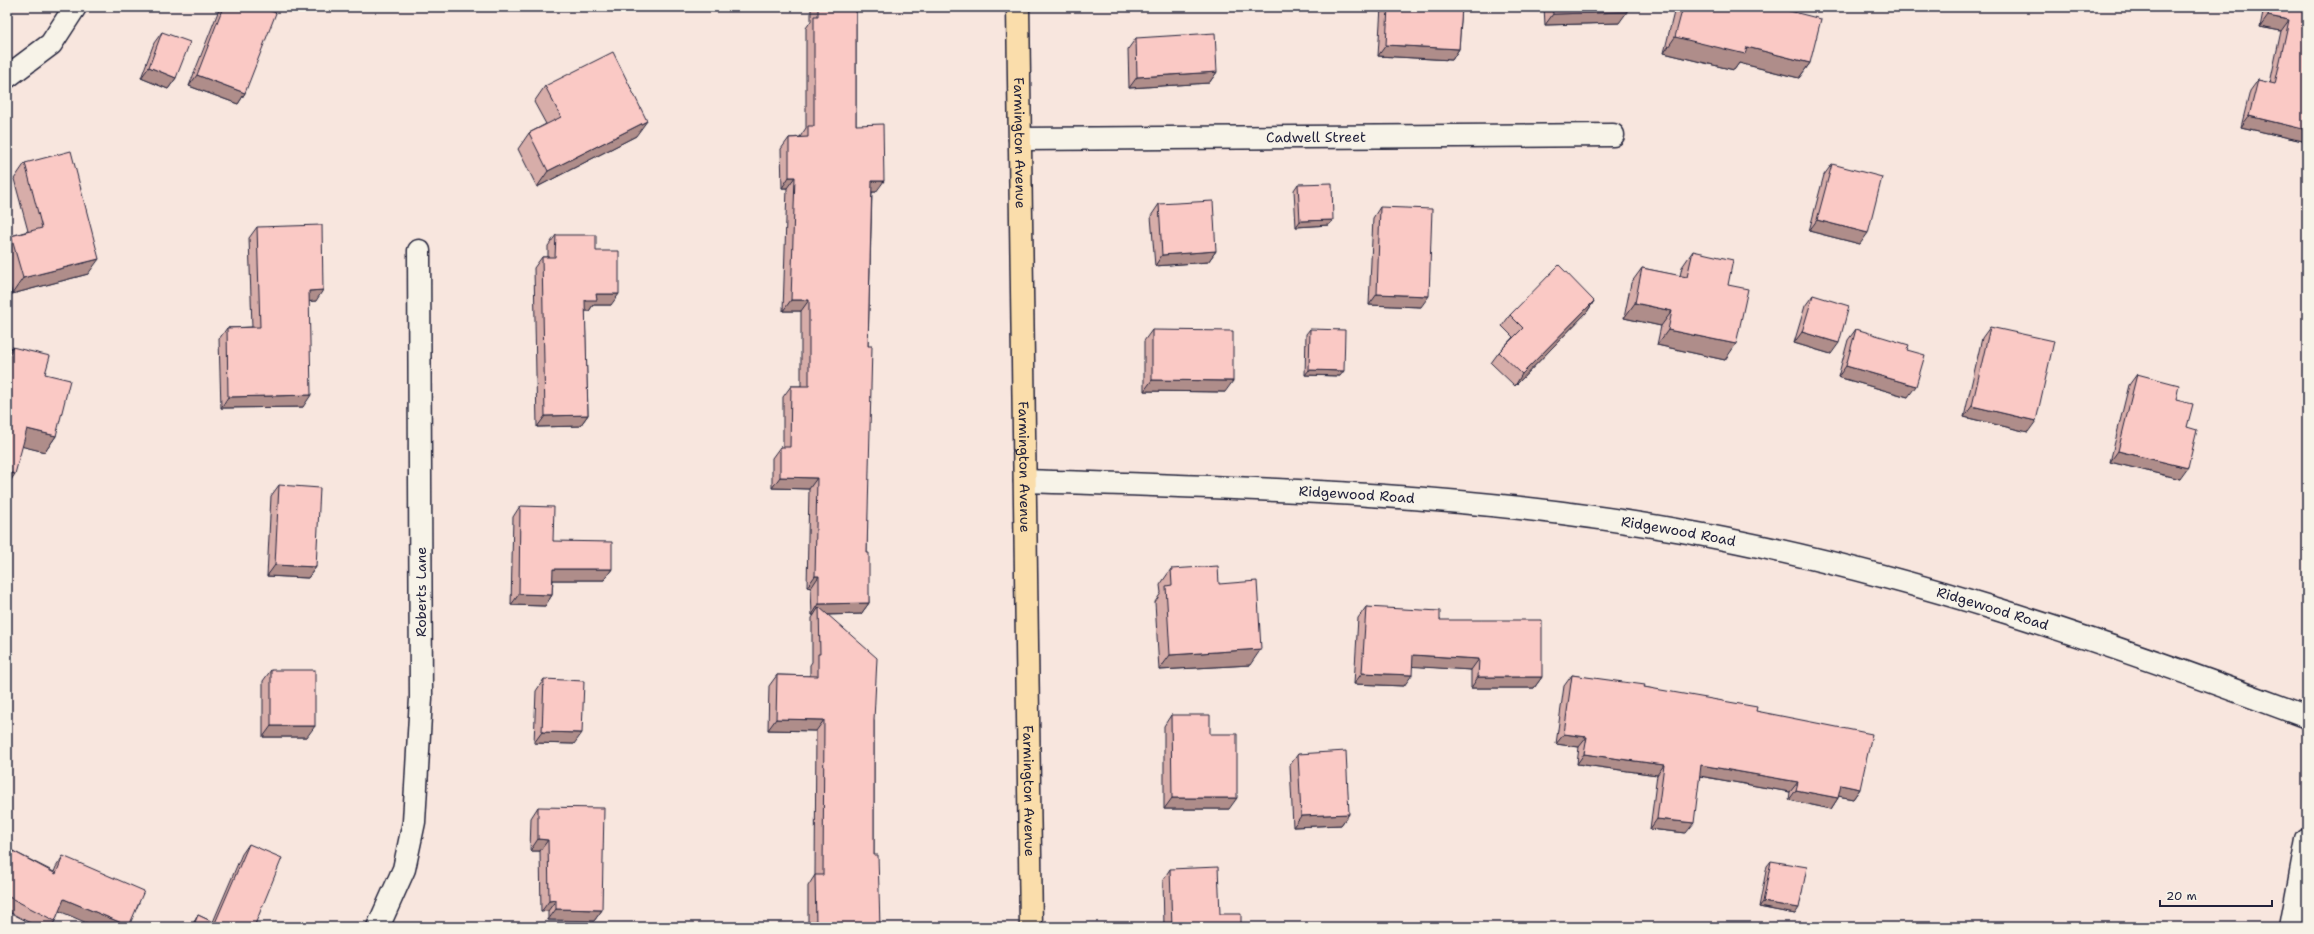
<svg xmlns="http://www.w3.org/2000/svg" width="2314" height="934" viewBox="0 0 2314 934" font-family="'Shantell Sans',sans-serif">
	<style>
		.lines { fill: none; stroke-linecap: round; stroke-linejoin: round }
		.street-casing { stroke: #22223b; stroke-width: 25 }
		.secondary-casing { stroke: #22223b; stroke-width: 25 }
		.primary-casing { stroke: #22223b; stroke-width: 25 }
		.street { stroke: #f7f3e8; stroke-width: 22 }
		.secondary { stroke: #f7f3e8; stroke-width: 22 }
		.primary { stroke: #faddab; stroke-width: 22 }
		.wall { fill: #d7ada9; stroke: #22223b }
		.shaded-wall { fill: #af8d8a; stroke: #22223b }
		.building { fill: #fac9c5; stroke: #22223b }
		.labels { text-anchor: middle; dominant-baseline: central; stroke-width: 3; stroke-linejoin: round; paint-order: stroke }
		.street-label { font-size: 14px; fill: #22223b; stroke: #f7f3e8 }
	</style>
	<rect width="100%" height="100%" fill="#f8e6de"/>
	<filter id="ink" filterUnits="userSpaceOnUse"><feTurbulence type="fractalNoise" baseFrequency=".025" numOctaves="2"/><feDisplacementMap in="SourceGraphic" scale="8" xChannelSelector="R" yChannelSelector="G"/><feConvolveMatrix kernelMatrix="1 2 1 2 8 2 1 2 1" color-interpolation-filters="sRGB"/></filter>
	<g filter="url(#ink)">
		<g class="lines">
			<defs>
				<g id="street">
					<path d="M 7,77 L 51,44 L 75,7"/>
					<path id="s1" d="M 1020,139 L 1613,135"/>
					<path d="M 378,927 L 404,869 L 414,822 L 421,698 L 419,251"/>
				</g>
				<g id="secondary">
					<path id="s2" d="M 1025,481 C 1245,488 1465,492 1682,531 C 1896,569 2104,641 2307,717"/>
					<path d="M 2291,927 L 2307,840"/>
				</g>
				<g id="primary">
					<path id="s3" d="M 1018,7 L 1031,927"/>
				</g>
			</defs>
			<use href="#street" class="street-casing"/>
			<use href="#secondary" class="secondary-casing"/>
			<use href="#primary" class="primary-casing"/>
			<use href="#street" class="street"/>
			<use href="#secondary" class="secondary"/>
			<use href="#primary" class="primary"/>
		</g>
		<g class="wall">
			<path d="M 220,7 L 260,7 L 245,93 L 238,104 L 189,86 Z"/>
			<path d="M 811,7 L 856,7 L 856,125 L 876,192 L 872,192 L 868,346 L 867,553 L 869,603 L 861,614 L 827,615 L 874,720 L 874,855 L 880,927 L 808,927 L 808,886 L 815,875 L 816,731 L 768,730 L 769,686 L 777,675 L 810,676 L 810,665 L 812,662 L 812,618 L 814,615 L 812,615 L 811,588 L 807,587 L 809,489 L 772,488 L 772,458 L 780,447 L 783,447 L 783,397 L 791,386 L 801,386 L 801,311 L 783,311 L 787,188 L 782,188 L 781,149 L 789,138 L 800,137 L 806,128 L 806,28 L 811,21 Z"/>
			<path d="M 1381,7 L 1462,7 L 1459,49 L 1452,60 L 1378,56 Z"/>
			<path d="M 1544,7 L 1627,7 L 1619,23 L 1545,25 Z"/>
			<path d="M 1676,7 L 1774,7 L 1810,63 L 1799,78 L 1739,63 L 1734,70 L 1664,53 L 1675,8 Z"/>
			<path d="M 2264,7 L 2307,7 L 2307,142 L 2241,127 L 2250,91 L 2258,80 L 2270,83 L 2281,31 L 2260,27 Z"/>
			<path d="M 162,32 L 176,78 L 168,89 L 141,78 L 154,43 Z"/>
			<path d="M 1136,38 L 1217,72 L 1209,83 L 1129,88 L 1128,49 Z"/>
			<path d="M 545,86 L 636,136 L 537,187 L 518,149 L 529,133 L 546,124 L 534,102 Z"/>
			<path d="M 25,163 L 88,274 L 12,294 L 7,276 L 7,242 L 11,236 L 28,231 L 14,179 Z"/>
			<path d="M 1832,164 L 1860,244 L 1809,231 L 1824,175 Z"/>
			<path d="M 1298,184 L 1333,220 L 1329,225 L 1296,227 L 1294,190 Z"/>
			<path d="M 1159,204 L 1216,251 L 1208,262 L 1155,266 L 1151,216 Z"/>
			<path d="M 1380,207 L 1421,307 L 1369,305 L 1373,218 Z"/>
			<path d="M 257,227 L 316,301 L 309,301 L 303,407 L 221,408 L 219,339 L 227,328 L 252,327 L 249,238 Z"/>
			<path d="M 556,235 L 596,251 L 611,305 L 593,305 L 589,311 L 585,311 L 588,415 L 580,426 L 537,427 L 534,268 L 542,257 L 548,257 L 548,246 Z"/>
			<path d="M 1693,251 L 1728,285 L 1725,360 L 1657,345 L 1661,326 L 1624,318 L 1631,283 L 1642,268 L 1680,276 L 1682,267 Z"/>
			<path d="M 1813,295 L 1831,354 L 1794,343 L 1805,306 Z"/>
			<path d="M 1594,301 L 1587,312 L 1515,386 L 1491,363 L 1499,352 L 1513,337 L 1502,326 L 1510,315 Z"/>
			<path d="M 1990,327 L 2028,432 L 1964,417 L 1982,338 Z"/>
			<path d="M 1310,329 L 1340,376 L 1305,375 L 1306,334 Z"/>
			<path d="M 1856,329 L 1907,350 L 1908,397 L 1838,377 L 1848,340 Z"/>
			<path d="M 1152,330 L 1225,392 L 1144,391 L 1144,341 Z"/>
			<path d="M 12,347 L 45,374 L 56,436 L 45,452 L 22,446 L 7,486 L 7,354 Z"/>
			<path d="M 2137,374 L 2176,400 L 2187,427 L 2180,479 L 2110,462 L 2129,385 Z"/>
			<path d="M 279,485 L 316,567 L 308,578 L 267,576 L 271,496 Z"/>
			<path d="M 520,506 L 553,541 L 612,569 L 604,580 L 553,580 L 552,595 L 545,606 L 511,605 L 513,517 Z"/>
			<path d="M 1171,569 L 1219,584 L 1250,665 L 1159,670 L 1155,602 L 1161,593 L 1160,585 Z"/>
			<path d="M 1366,607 L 1440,620 L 1542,677 L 1534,688 L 1471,688 L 1471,670 L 1412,666 L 1404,686 L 1354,684 L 1358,618 Z"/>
			<path d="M 271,670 L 307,737 L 263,737 L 263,681 Z"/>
			<path d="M 1572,675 L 1644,687 L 1756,711 L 1860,789 L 1853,799 L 1838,796 L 1838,798 L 1831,809 L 1789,800 L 1790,792 L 1700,776 L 1686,833 L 1650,829 L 1657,775 L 1577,764 L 1579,747 L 1556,744 L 1564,686 Z"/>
			<path d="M 544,679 L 574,744 L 534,743 L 536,691 Z"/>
			<path d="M 1171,715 L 1210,734 L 1229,809 L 1164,809 L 1164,726 Z"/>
			<path d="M 1298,754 L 1349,814 L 1341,825 L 1293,827 L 1290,765 Z"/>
			<path d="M 538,807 L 602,910 L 594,921 L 548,920 L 548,911 L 541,912 L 540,851 L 530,851 L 531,818 Z"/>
			<path d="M 249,844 L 254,927 L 191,927 L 198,915 L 213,922 L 242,854 Z"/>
			<path d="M 7,848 L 54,872 L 56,867 L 63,856 L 59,911 L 55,921 L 51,927 L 38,927 L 7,911 Z"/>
			<path d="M 1771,861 L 1795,914 L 1759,907 L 1767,866 Z"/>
			<path d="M 1170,869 L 1220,914 L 1241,927 L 1164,927 L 1163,880 Z"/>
		</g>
		<g class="shaded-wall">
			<path d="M 1627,12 L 1619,23 L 1545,25 L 1553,14 Z"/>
			<path d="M 2268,16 L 2289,20 L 2281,31 L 2260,27 Z"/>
			<path d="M 1675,37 L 1747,47 L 1810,63 L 1799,78 L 1739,63 L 1734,70 L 1664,53 Z"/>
			<path d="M 1386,45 L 1459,49 L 1452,60 L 1378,56 Z"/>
			<path d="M 149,67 L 176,78 L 168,89 L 141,78 Z"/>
			<path d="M 1217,72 L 1209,83 L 1129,88 L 1137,77 Z"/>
			<path d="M 197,75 L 245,93 L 238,104 L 189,86 Z"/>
			<path d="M 2249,116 L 2307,130 L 2307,142 L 2241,127 Z"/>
			<path d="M 647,121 L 636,136 L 537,187 L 548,171 Z"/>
			<path d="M 789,177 L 795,177 L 787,188 L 782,188 Z"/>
			<path d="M 872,181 L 884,181 L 876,192 L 865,192 Z"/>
			<path d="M 1333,220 L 1329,225 L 1296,227 L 1300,221 Z"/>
			<path d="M 1817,220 L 1868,233 L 1860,244 L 1809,231 Z"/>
			<path d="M 1216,251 L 1208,262 L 1155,266 L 1162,255 Z"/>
			<path d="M 99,259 L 88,274 L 12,294 L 23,278 Z"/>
			<path d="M 323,290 L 316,301 L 301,302 L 309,291 Z"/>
			<path d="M 596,294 L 619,294 L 611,305 L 593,305 L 589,311 L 577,311 L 585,300 Z"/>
			<path d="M 1377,294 L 1429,296 L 1421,307 L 1369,305 Z"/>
			<path d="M 791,300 L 809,300 L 801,311 L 783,311 Z"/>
			<path d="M 1594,301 L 1587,312 L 1515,386 L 1522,374 Z"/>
			<path d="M 1635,303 L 1672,311 L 1661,326 L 1624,318 Z"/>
			<path d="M 1668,330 L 1736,344 L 1725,360 L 1657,345 Z"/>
			<path d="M 1802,332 L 1839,343 L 1831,354 L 1794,343 Z"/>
			<path d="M 1846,366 L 1916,386 L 1908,397 L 1838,377 Z"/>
			<path d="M 1309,370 L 1344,371 L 1340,376 L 1305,375 Z"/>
			<path d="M 1152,380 L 1233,381 L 1225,392 L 1144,391 Z"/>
			<path d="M 311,395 L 303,407 L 221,408 L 228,397 Z"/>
			<path d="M 1972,406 L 2036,421 L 2028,432 L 1964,417 Z"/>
			<path d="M 588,415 L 580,426 L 537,427 L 545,416 Z"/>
			<path d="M 27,429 L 56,436 L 45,452 L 16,445 Z"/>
			<path d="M 2118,451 L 2188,468 L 2180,479 L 2110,462 Z"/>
			<path d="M 7,472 L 15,474 L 7,486 Z"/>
			<path d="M 780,477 L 817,478 L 809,489 L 772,488 Z"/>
			<path d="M 275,565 L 316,567 L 308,578 L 267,576 Z"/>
			<path d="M 553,569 L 612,569 L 604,580 L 545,580 Z"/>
			<path d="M 815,576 L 819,576 L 811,588 L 807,587 Z"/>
			<path d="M 519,594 L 552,595 L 545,606 L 511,605 Z"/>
			<path d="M 869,603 L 861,614 L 820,615 L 819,607 L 814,615 L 812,615 L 819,604 Z"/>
			<path d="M 1261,649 L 1250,665 L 1159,670 L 1170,655 Z"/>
			<path d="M 1413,655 L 1479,659 L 1471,670 L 1405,666 Z"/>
			<path d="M 1362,673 L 1412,675 L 1404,686 L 1354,684 Z"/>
			<path d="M 1478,677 L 1542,677 L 1534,688 L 1471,688 Z"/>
			<path d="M 776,719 L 824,720 L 816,731 L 768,730 Z"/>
			<path d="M 271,726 L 315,726 L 307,737 L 263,737 Z"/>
			<path d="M 542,732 L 582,733 L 574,744 L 534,743 Z"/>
			<path d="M 1564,734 L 1587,737 L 1579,747 L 1556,744 Z"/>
			<path d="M 1584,754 L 1664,765 L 1657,775 L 1577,764 Z"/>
			<path d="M 1701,765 L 1798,782 L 1790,792 L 1694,775 Z"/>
			<path d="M 1841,785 L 1860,789 L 1853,799 L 1833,795 Z"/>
			<path d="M 1796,790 L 1838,798 L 1831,809 L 1789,800 Z"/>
			<path d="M 1172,798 L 1237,798 L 1229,809 L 1164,809 Z"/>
			<path d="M 1349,814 L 1341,825 L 1293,827 L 1301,816 Z"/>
			<path d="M 1657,819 L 1694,823 L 1686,833 L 1650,829 Z"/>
			<path d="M 538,839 L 548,840 L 540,851 L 530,851 Z"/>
			<path d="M 64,899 L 129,926 L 128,927 L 96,927 L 57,910 Z"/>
			<path d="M 556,900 L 548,911 L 541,912 L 549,901 Z"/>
			<path d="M 1763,902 L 1799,908 L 1795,914 L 1759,907 Z"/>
			<path d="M 556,909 L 602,910 L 594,921 L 548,920 Z"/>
			<path d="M 816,925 L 845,925 L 843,927 L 814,927 Z"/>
		</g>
		<g class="building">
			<path d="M 223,7 L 260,7 L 276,13 L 245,93 L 197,75 Z"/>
			<path d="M 818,7 L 856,7 L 856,125 L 883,124 L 884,181 L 872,181 L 868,346 L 872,346 L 867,553 L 869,553 L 869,603 L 819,604 L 819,576 L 815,576 L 817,478 L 780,477 L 780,447 L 790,447 L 791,386 L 809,386 L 809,300 L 791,300 L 795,177 L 789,177 L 789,138 L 808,137 L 808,126 L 814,126 L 814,16 L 818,16 Z"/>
			<path d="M 1388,7 L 1462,7 L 1459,49 L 1386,45 Z"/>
			<path d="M 1552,7 L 1627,7 L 1627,12 L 1553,14 Z"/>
			<path d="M 1683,7 L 1774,7 L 1821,19 L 1810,63 L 1747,47 L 1745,54 L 1675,37 Z"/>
			<path d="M 2270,7 L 2307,7 L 2307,130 L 2249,116 L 2258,80 L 2275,84 L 2289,20 L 2268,16 Z"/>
			<path d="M 162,32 L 190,42 L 176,78 L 149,67 Z"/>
			<path d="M 1215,33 L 1217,72 L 1137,77 L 1136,38 Z"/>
			<path d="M 613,52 L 647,121 L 548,171 L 529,133 L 561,117 L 545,86 Z"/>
			<path d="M 71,151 L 99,259 L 23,278 L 11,236 L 42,228 L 25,163 Z"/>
			<path d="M 1832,164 L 1882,177 L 1868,233 L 1817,220 Z"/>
			<path d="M 1332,183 L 1333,220 L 1300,221 L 1298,184 Z"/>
			<path d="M 1213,201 L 1216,251 L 1162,255 L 1159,204 Z"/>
			<path d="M 1380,207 L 1432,209 L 1429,296 L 1377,294 Z"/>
			<path d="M 322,225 L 323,290 L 309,291 L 311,395 L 228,397 L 227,328 L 260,327 L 257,227 Z"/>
			<path d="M 556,235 L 596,235 L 596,251 L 619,251 L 619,294 L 596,294 L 597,300 L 585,300 L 588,415 L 545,416 L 542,257 L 555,257 Z"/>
			<path d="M 1693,251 L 1733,260 L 1728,285 L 1748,289 L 1736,344 L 1668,330 L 1672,311 L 1635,303 L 1642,268 L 1687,277 Z"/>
			<path d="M 1559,265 L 1594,301 L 1522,374 L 1499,352 L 1523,328 L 1510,315 Z"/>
			<path d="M 1813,295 L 1849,306 L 1839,343 L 1802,332 Z"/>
			<path d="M 1990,327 L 2054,341 L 2036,421 L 1972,406 Z"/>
			<path d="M 1310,329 L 1345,330 L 1344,371 L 1309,370 Z"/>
			<path d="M 1856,329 L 1909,345 L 1907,350 L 1925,355 L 1916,386 L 1846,366 Z"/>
			<path d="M 1152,330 L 1233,331 L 1233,381 L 1152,380 Z"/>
			<path d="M 12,347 L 50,356 L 45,374 L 70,380 L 56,436 L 27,429 L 15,474 L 7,472 L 7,367 Z"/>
			<path d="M 2137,374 L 2179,385 L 2176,400 L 2193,404 L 2187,427 L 2197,430 L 2188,468 L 2118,451 Z"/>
			<path d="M 279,485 L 320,488 L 316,567 L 275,565 Z"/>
			<path d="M 520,506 L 554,507 L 553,541 L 612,542 L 612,569 L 553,569 L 552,595 L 519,594 Z"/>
			<path d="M 1218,566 L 1219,584 L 1257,581 L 1261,649 L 1170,655 L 1166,586 L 1172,585 L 1171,569 Z"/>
			<path d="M 819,607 L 877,658 L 874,720 L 874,855 L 878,855 L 880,927 L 845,927 L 845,925 L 816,925 L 815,875 L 823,875 L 824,720 L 776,719 L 777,675 L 818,676 L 818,654 L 820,654 Z"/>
			<path d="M 1366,607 L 1440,611 L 1440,620 L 1542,620 L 1542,677 L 1478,677 L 1479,659 L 1413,655 L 1412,675 L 1362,673 Z"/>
			<rect x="271" y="670" width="44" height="56"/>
			<path d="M 1572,675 L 1645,685 L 1644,687 L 1757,707 L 1756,711 L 1872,734 L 1860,789 L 1841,785 L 1838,798 L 1796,790 L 1798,782 L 1701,765 L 1694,823 L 1657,819 L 1664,765 L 1584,754 L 1587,737 L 1564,734 Z"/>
			<path d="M 544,679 L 584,681 L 582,733 L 542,732 Z"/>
			<path d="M 1171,715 L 1210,715 L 1210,734 L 1237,734 L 1237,798 L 1172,798 Z"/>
			<path d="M 1346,751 L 1349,814 L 1301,816 L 1298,754 Z"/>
			<path d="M 538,807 L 604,808 L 602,910 L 556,909 L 556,900 L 549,901 L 548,840 L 538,839 Z"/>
			<path d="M 249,844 L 282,858 L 254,927 L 193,927 L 198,915 L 215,923 Z"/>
			<path d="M 7,848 L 56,874 L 63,856 L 144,891 L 129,926 L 64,899 L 55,921 L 7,896 Z"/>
			<path d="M 1771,861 L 1807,867 L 1799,908 L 1763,902 Z"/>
			<path d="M 1218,867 L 1220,914 L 1241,914 L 1241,927 L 1172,927 L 1170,869 Z"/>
		</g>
	</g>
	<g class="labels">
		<g class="street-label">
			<text stroke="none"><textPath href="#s1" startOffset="296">Cadwell Street</textPath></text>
			<text stroke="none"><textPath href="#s3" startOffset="136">Farmington Avenue</textPath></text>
			<text stroke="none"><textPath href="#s3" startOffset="460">Farmington Avenue</textPath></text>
			<text stroke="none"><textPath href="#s2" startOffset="332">Ridgewood Road</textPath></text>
			<text stroke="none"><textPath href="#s2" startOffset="656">Ridgewood Road</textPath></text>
			<text transform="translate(421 592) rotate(-90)">Roberts Lane</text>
			<text stroke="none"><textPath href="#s2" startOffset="980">Ridgewood Road</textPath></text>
			<text stroke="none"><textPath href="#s3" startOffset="784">Farmington Avenue</textPath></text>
		</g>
	</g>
	<rect width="2314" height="934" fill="none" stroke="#f7f3e8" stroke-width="24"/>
	<rect x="12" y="12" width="2290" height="910" fill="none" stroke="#22223b" stroke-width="1.5" filter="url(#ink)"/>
	<path d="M2160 900v6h112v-6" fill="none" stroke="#22223b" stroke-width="2"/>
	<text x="2166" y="900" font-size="12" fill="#22223b" stroke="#f7f3e8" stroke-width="3" paint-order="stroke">20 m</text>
</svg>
